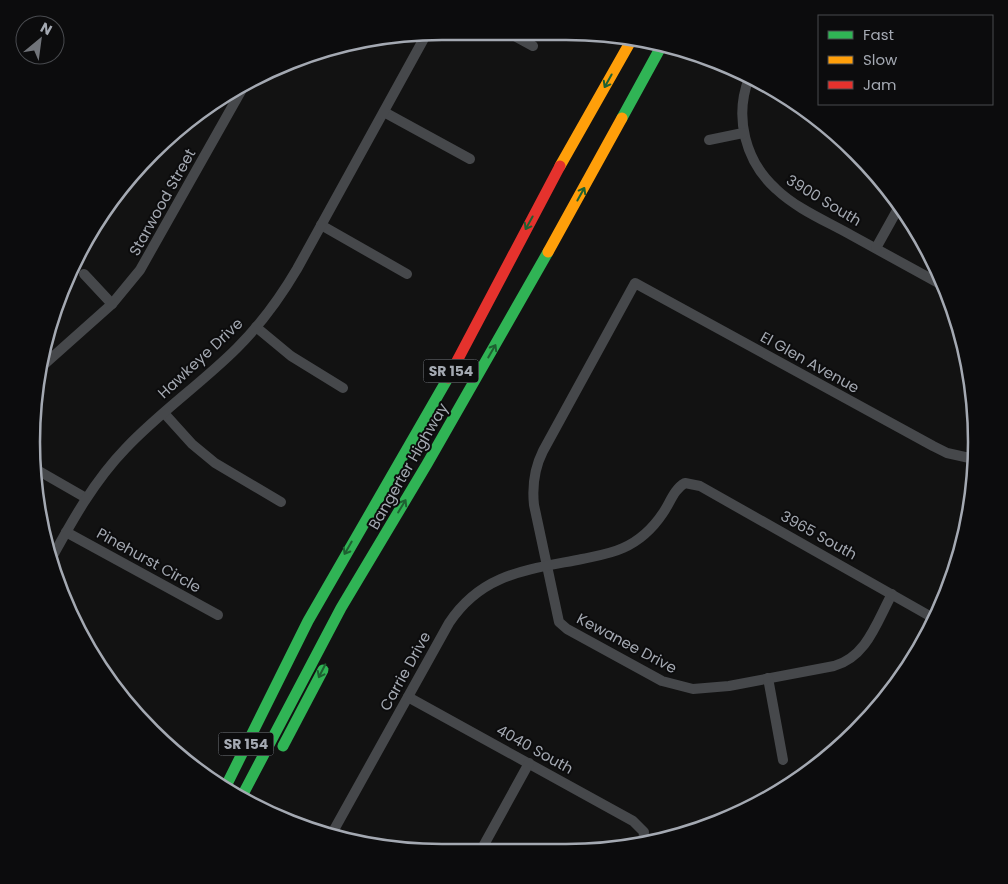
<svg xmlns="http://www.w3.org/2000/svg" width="1008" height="884" viewBox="0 0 1008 884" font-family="Poppins,sans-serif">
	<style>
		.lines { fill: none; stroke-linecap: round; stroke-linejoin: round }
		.street { stroke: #46484b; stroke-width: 10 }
		.fast { stroke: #30b455; stroke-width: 11 }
		.slow { stroke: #ff9f0a; stroke-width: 11 }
		.jam { stroke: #e5322d; stroke-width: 11 }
		.oneway { stroke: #1e6031 }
		.labels { text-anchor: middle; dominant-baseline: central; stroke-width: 4; stroke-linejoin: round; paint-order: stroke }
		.shield { fill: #0c0c0d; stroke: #767a80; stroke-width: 1 }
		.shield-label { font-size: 14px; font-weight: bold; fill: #a4a9b2 }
		.street-label { font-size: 15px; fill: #a4a9b2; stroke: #0c0c0d }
		.rim { fill: none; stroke: #a4a9b2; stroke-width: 2.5 }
	</style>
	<rect width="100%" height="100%" fill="#121212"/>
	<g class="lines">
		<g class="street">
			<path d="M 511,34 L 533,46"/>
			<path d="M 749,78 C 734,117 745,161 776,189 C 797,209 826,221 851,235 C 882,252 913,269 944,286"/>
			<path d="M 384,112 L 470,159"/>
			<path d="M 709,140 L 743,133"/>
			<path d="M 321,225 L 407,274"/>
			<path d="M 876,248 L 900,205"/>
			<path d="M 84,274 L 112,304"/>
			<path d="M 256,327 L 291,356 L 343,388"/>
			<path d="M 39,369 L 112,304 L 140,270 L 245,84"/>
			<path d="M 164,413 L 192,444 L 215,463 L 281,502"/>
			<path d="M 32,467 L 86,498"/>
			<path d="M 66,532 L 218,615"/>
			<path d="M 50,561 C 72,521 94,481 126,448 C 160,412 202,383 237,348 C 260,325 280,298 297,269 L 427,33"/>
			<path d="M 892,594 C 877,621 867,657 834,666 L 729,686 L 693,689 L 662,681 L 567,629 L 559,622 L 534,505 C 532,486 534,469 543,451 L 635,283 L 933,446 L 947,453 L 974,459"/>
			<path d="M 768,678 L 783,760"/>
			<path d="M 408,697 L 633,821 L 644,832 L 643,844"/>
			<path d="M 330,837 L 449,623 C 482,573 527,570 582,559 C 596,556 610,554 623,548 C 639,541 653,528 663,513 C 670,503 674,489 685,483 L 700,486 L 935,619"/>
			<path d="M 480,852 L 529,763"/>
		</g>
		<g class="fast">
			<path d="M 622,118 L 662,45"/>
			<path d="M 283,746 L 323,670"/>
			<path d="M 225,788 L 308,621 L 448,378"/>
			<path d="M 241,798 L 341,608 L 427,464 L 548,252"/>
		</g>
		<g class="slow">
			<path d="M 560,166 L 632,39"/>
			<path d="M 548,252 L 622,118"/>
		</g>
		<path class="jam" d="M 448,378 L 560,166"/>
	</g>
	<defs><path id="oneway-shaft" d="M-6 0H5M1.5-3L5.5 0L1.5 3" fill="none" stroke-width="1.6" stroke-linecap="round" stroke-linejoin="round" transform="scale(1.25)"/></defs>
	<g class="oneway">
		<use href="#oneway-shaft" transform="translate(608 81) rotate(119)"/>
		<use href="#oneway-shaft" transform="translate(581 194) rotate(-61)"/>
		<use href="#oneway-shaft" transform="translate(529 223) rotate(119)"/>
		<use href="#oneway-shaft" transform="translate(492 351) rotate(-60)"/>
		<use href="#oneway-shaft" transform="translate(402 506) rotate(-59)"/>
		<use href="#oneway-shaft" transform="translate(348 548) rotate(120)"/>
		<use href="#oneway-shaft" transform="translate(322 671) rotate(117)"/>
	</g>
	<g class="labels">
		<g class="shield">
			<rect x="423.5" y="359.5" width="55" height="23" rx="4"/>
			<rect x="218.5" y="732.5" width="55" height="23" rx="4"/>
		</g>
		<g class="shield-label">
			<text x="451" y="371">SR 154</text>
			<text x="246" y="744">SR 154</text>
		</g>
		<g class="street-label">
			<text transform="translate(824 200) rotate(31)">3900 South</text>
			<text transform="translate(162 202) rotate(-61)">Starwood Street</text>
			<text transform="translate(200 358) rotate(-43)">Hawkeye Drive</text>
			<text transform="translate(810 362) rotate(29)">El Glen Avenue</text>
			<text transform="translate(408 466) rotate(-60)">Bangerter Highway</text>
			<text transform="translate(819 535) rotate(29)">3965 South</text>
			<text transform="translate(149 560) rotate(29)">Pinehurst Circle</text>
			<text transform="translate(627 643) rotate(28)">Kewanee Drive</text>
			<text transform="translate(405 671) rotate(-61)">Carrie Drive</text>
			<text transform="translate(535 749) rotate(29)">4040 South</text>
		</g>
	</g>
	<path d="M0 0H1008V884H0ZM442 40H566A402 402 0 0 1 968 442V442A402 402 0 0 1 566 844H442A402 402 0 0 1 40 442V442A402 402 0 0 1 442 40Z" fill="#0c0c0d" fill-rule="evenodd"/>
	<path class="rim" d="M442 40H566A402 402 0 0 1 968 442V442A402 402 0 0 1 566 844H442A402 402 0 0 1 40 442V442A402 402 0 0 1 442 40Z"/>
	<rect x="818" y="15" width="175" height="90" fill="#0c0c0d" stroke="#494b4f"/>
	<rect x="828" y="31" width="25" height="8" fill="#30b455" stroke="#494b4f"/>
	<text x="863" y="40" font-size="15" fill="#a4a9b2">Fast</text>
	<rect x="828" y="56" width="25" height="8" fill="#ff9f0a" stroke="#494b4f"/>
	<text x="863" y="65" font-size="15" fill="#a4a9b2">Slow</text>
	<rect x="828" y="81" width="25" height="8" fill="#e5322d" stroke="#494b4f"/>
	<text x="863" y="90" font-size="15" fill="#a4a9b2">Jam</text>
	<g transform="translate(40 40) rotate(29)"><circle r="24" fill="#0c0c0d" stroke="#494b4f"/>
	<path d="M0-4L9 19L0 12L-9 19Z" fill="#71747a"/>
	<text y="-8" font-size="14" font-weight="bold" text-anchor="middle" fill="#a4a9b2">N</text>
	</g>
</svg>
